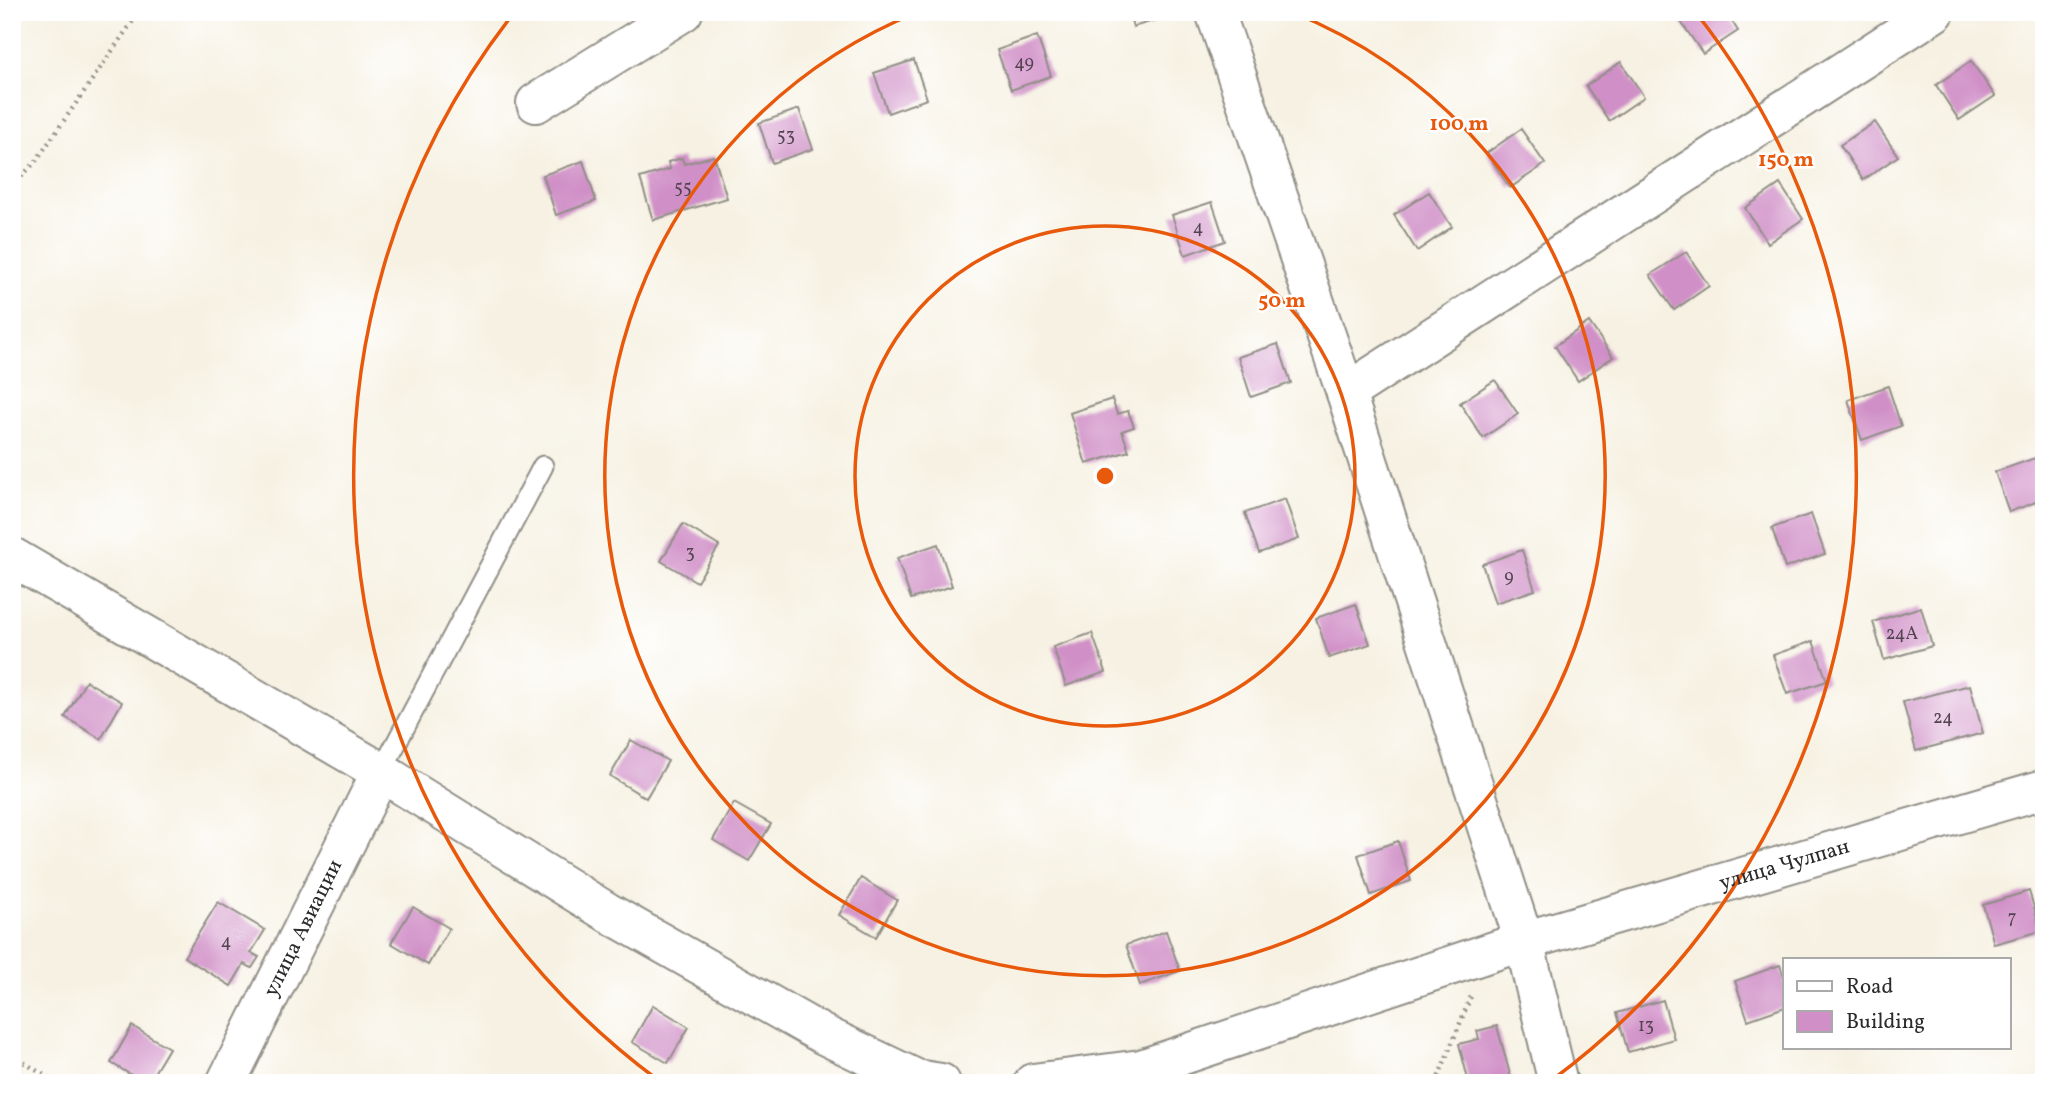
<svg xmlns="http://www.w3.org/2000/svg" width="2056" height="1095" viewBox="0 0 2056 1095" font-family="Vollkorn,serif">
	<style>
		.building { fill: #d090c7 }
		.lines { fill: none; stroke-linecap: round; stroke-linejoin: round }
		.lane-casing { stroke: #908e86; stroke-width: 23 }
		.street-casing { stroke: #908e86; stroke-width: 42 }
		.path { stroke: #908e86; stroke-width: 4.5; stroke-dasharray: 2 5; stroke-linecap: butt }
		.lane { stroke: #fff; stroke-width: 19 }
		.street { stroke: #fff; stroke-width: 38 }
		.ring { fill: none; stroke: #e8590c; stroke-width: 3.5 }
		.labels { text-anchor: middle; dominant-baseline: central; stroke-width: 5; stroke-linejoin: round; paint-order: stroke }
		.number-label { font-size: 18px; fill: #544452 }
		.street-label { font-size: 21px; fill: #2b2b2b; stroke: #fff }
		.centre { fill: #e8590c; stroke: #fff; stroke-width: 3.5 }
		.ring-label { font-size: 21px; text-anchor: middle; font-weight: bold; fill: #e8590c; stroke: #fff; stroke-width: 5; stroke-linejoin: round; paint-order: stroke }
	</style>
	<rect width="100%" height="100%" fill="#fff"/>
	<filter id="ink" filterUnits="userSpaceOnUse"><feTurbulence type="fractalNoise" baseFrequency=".0143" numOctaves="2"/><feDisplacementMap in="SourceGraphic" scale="14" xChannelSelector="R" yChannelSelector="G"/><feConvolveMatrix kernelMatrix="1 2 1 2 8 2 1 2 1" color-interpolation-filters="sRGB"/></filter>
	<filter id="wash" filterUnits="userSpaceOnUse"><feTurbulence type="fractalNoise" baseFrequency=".00686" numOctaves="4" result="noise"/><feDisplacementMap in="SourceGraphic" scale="28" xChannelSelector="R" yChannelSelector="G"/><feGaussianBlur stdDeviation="1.57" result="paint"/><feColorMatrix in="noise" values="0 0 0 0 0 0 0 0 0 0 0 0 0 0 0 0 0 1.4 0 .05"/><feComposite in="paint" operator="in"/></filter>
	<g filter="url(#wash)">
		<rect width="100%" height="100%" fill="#f6f1e2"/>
		<g id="blocks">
			<g class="building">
				<path d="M 1129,12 L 1172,12 L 1173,15 L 1133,27 Z"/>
				<path d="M 1690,12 L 1726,12 L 1738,31 L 1703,54 L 1679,19 Z"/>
				<path d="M 1037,36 L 1051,76 L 1011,90 L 997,50 Z"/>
				<path d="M 914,60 L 927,99 L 888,113 L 874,73 Z"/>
				<path d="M 1971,61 L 1995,96 L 1959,120 L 1936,85 Z"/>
				<path d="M 1621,62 L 1644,97 L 1609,121 L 1586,86 Z"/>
				<path d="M 799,109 L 813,149 L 772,163 L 759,123 Z"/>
				<path d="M 1875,122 L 1898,156 L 1863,180 L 1840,145 Z"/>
				<path d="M 1521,129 L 1545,164 L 1510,188 L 1487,153 Z"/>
				<path d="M 714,156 L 727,198 L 653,220 L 640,178 L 670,169 L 668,162 L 682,158 L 684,164 Z"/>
				<path d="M 583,161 L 596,201 L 556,215 L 543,175 Z"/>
				<path d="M 1780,184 L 1803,219 L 1768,243 L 1745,208 Z"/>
				<path d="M 1429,192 L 1452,227 L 1417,251 L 1394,215 Z"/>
				<path d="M 1212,202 L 1225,241 L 1185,255 L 1172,215 Z"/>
				<path d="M 1686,252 L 1709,286 L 1674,310 L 1650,275 Z"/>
				<path d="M 1589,322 L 1613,357 L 1578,381 L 1555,346 Z"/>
				<path d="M 1278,344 L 1291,383 L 1251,397 L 1238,357 Z"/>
				<path d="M 1495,380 L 1518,414 L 1483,438 L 1460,403 Z"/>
				<path d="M 1888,386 L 1901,426 L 1862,440 L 1848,400 Z"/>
				<path d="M 1112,399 L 1117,414 L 1128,411 L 1134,427 L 1122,431 L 1129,451 L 1086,464 L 1070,413 Z"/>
				<path d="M 2035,458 L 2044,483 L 2044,499 L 2009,512 L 1995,472 Z"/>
				<path d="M 1285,499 L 1299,539 L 1259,553 L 1245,513 Z"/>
				<path d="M 1811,514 L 1825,554 L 1785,568 L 1772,528 Z"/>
				<path d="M 683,524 L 719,546 L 697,582 L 661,561 Z"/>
				<path d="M 938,544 L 952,586 L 911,599 L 897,558 Z"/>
				<path d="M 1522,550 L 1535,590 L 1495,603 L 1482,564 Z"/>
				<path d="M 1356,604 L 1370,644 L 1329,658 L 1316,618 Z"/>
				<path d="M 1921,607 L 1932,646 L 1884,660 L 1873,622 Z"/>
				<path d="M 1092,633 L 1106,672 L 1066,686 L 1053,647 Z"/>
				<path d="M 1813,641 L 1827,681 L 1787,694 L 1773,655 Z"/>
				<path d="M 86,681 L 122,702 L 101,739 L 65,717 Z"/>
				<path d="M 1970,685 L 1983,733 L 1916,751 L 1903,702 Z"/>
				<path d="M 631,740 L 668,761 L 646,798 L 610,776 Z"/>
				<path d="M 734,803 L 771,824 L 749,861 L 713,840 Z"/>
				<path d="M 1398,841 L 1411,881 L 1371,895 L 1358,855 Z"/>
				<path d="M 861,878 L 897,900 L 876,937 L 839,915 Z"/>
				<path d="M 2029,891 L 2041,931 L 1994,944 L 1983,905 Z"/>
				<path d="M 218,902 L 265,930 L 251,953 L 259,957 L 252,968 L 244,964 L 231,986 L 184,957 Z"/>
				<path d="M 413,907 L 449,928 L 428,965 L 391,943 Z"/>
				<path d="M 1166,931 L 1180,971 L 1140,985 L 1126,945 Z"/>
				<path d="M 1780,965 L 1785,980 L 1785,1007 L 1748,1020 L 1735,981 Z"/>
				<path d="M 1663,1000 L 1674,1039 L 1628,1052 L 1617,1013 Z"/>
				<path d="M 653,1005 L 689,1027 L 668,1063 L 632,1042 Z"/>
				<path d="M 132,1026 L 169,1048 L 148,1083 L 145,1083 L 111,1063 Z"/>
				<path d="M 1497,1026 L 1512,1082 L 1469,1083 L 1459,1044 L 1479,1039 L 1477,1031 Z"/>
			</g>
		</g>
	</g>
	<g filter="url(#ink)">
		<use href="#blocks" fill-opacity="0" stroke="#908e86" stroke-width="2"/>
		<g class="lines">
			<defs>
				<path id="lane" d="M 381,772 L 543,466"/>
				<g id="street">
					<path d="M 1215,12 L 1346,393"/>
					<path d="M 536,103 L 683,12"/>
					<path d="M 12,557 L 381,772 L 607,912 L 822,1034 L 916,1079 L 941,1083"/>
					<path id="s1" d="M 226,1083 L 381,772"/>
					<path id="s2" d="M 1033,1083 L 1141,1069 L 1524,941 L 2044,789"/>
					<path d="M 1558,1083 L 1524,941 L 1346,393 L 1935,12"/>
				</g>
			</defs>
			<use href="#lane" class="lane-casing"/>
			<use href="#street" class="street-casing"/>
			<g class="path">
				<path d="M 12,187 L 36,161 L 139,12"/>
				<path d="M 12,1055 L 57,1083"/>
				<path d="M 1436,1083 L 1471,996"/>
			</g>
			<use href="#lane" class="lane"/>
			<use href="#street" class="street"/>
		</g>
	</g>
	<g class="ring">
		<circle cx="1105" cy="476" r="250"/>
		<path d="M1292 12A500 500 0 1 1 918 12"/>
		<path d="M658 1080A751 751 0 0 1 513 14M1697 14A751 751 0 0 1 1552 1080"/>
	</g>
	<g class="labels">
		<g class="number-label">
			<text x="1024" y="63">49</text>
			<text x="786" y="136">53</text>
			<text x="683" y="188">55</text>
			<text x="1198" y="228">4</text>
			<text x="690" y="553">3</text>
			<text x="1509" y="577">9</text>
			<text x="1902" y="634">24А</text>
			<text x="1943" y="718">24</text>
			<text x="2012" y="918">7</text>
			<text x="226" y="942">4</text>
			<text x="1646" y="1026">13</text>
		</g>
		<g class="street-label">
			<text stroke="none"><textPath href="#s2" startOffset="784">улица Чулпан</textPath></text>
			<text stroke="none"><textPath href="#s1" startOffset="173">улица Авиации</textPath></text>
		</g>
	</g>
	<circle cx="1105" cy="476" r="10" class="centre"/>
	<g class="ring-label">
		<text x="1459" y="130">100 m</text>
		<text x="1786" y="166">150 m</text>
		<text x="1282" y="307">50 m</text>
	</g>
	<rect width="2056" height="1095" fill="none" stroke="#fff" stroke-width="42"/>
	<rect x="1783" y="958" width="228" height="91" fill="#ffffff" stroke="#aaaaaa" stroke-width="2"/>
	<rect x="1797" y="981" width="35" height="10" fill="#ffffff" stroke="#aaaaaa" stroke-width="2"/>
	<text x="1846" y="993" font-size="21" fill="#2b2b2b">Road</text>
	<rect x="1797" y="1011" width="35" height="21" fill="#d090c7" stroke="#aaaaaa" stroke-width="2"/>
	<text x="1846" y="1028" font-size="21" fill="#2b2b2b">Building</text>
</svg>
